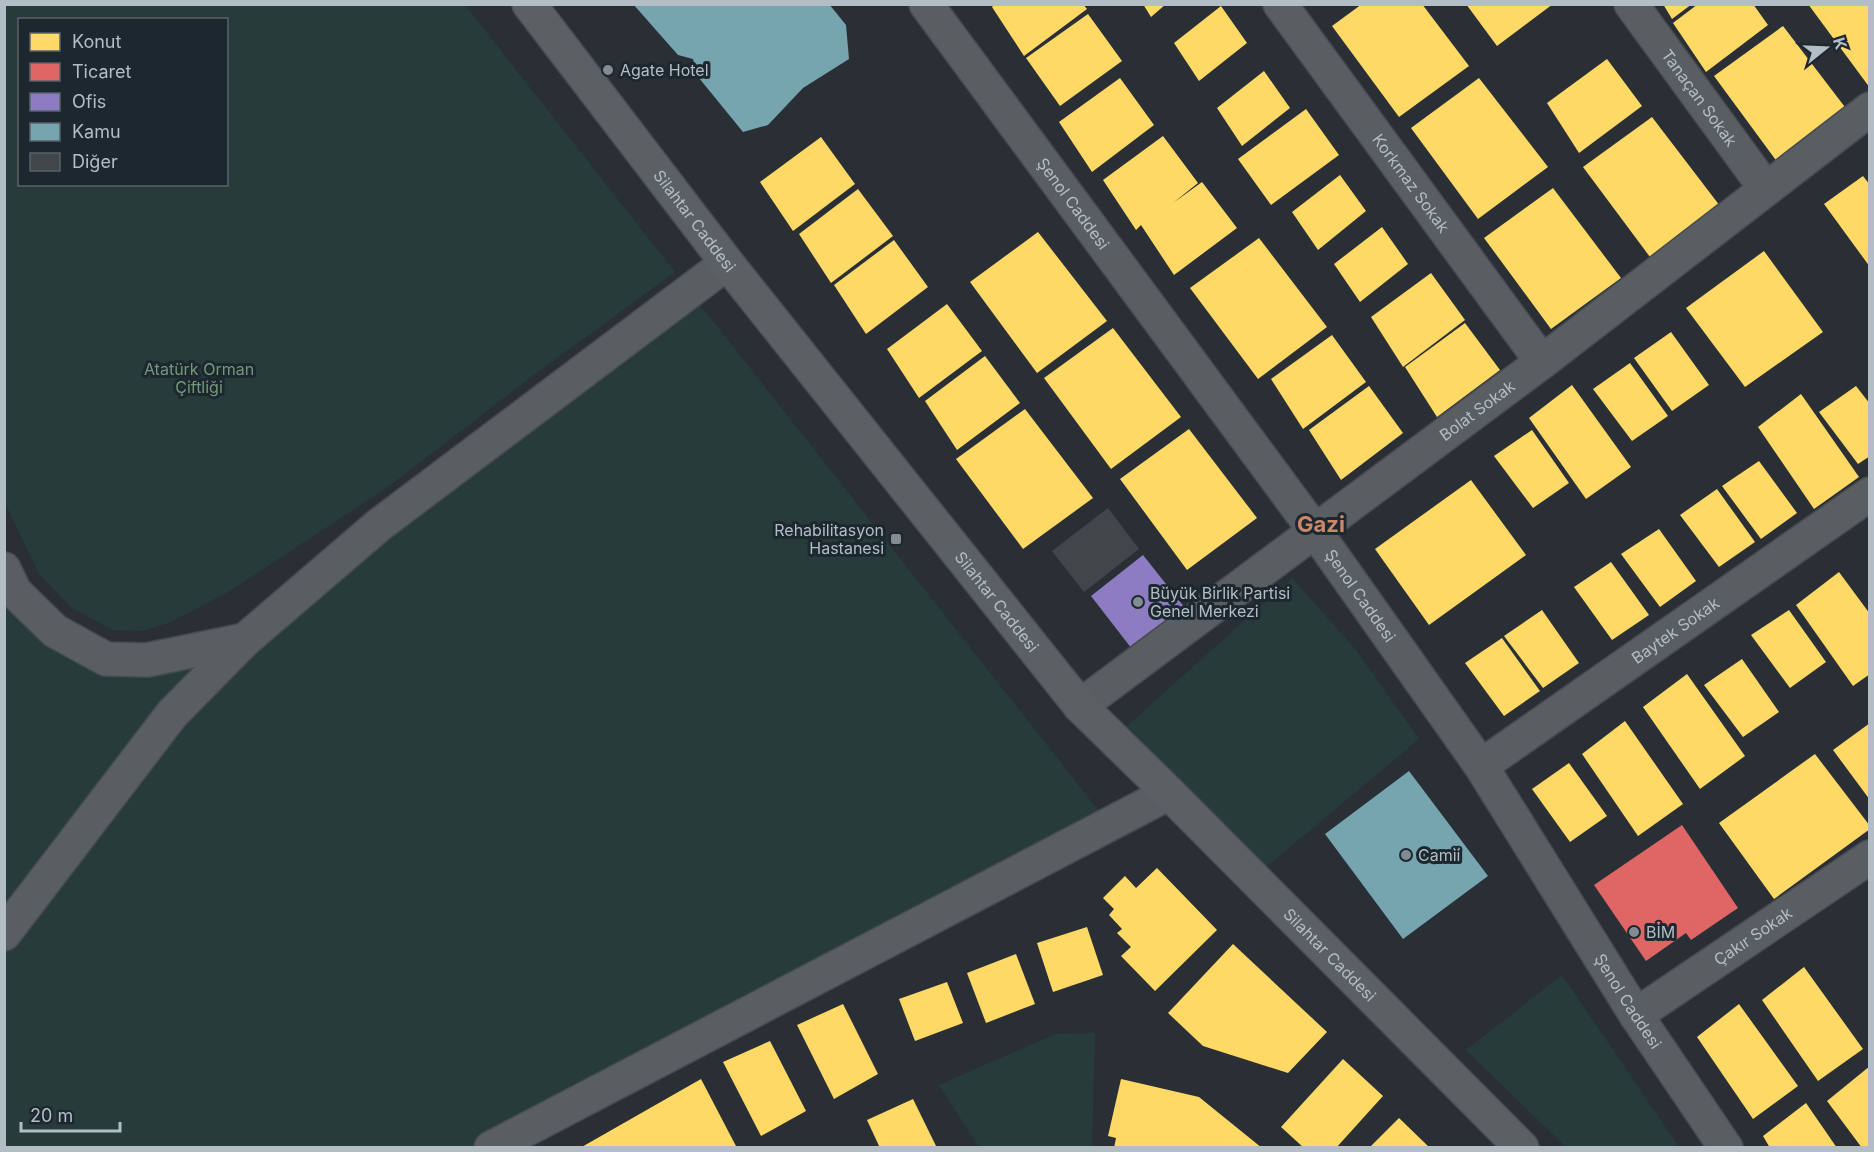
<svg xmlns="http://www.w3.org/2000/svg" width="1874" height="1152" viewBox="0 0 1874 1152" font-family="Inter,sans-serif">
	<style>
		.green { fill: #273b3b; fill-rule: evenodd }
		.homes { fill: #ffd966 }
		.shops { fill: #e06666 }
		.offices { fill: #8e7cc3 }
		.public { fill: #76a5af }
		.building { fill: #41464b }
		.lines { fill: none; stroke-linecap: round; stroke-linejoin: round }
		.minor-casing { stroke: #474b50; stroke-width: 36 }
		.major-casing { stroke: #474c52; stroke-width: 36 }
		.minor { stroke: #595e63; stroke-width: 33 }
		.major { stroke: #5b6065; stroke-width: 33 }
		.poi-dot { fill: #838b93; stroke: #1d272f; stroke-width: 2 }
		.labels { text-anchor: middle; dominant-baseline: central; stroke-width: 6; stroke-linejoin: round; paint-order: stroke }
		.poi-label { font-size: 16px; fill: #b3bdc6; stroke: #1d272f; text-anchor: start }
		.street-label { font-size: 16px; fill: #b3bdc6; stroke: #1d272f }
		.park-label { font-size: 16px; fill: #739a77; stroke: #1d272f }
		.district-label { font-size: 22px; font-weight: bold; fill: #cd8867; stroke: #1d272f }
	</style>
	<rect width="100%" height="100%" fill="#292f35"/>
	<g class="green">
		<path d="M 5,4 L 465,5 L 675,272 L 535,374 L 388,487 L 228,592 L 171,622 L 143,631 L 113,630 L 72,608 L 39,574 L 5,503 ZM 20,20 L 226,20 L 226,184 L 20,184 Z"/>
		<path d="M 687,293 L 709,316 L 1110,825 L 491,1147 L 5,1147 L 4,569 L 106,659 L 245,640 Z"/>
		<path d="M 1292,578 L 1356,650 L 1419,739 L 1266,867 L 1127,726 Z"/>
		<path d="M 1562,975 L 1679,1147 L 1566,1147 L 1466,1050 Z"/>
		<path d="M 1095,1033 L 1092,1147 L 979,1147 L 939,1085 L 1055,1034 Z"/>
	</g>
	<g class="homes">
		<path d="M 995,4 L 1083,4 L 1087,9 L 1024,56 L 992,7 Z"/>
		<path d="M 1143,4 L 1166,4 L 1151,17 Z"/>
		<path d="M 1362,4 L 1422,4 L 1469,66 L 1399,117 L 1332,26 Z"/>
		<path d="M 1466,4 L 1553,4 L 1497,46 Z"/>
		<path d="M 1663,4 L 1692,4 L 1672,19 Z"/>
		<path d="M 1698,4 L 1753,4 L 1768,25 L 1706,72 L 1673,23 Z"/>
		<path d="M 1808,4 L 1870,4 L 1870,88 Z"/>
		<path d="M 1221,6 L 1247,43 L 1199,81 L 1174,43 Z"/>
		<path d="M 1088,14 L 1122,61 L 1060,106 L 1026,58 Z"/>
		<path d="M 1783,26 L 1851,115 L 1781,167 L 1714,76 Z"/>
		<path d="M 1607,59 L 1642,106 L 1579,153 L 1547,103 Z"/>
		<path d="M 1264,71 L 1290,108 L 1242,146 L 1217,108 Z"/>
		<path d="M 1120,78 L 1154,125 L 1092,172 L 1059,122 Z"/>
		<path d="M 1479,78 L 1548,167 L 1478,219 L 1411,128 Z"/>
		<path d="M 1306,109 L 1339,155 L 1271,205 L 1238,159 Z"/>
		<path d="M 1652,117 L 1720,206 L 1650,257 L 1583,167 Z"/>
		<path d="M 1163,136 L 1198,183 L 1173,203 L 1202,182 L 1237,228 L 1174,275 L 1141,225 L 1136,230 L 1103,180 Z"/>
		<path d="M 821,137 L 855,184 L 793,231 L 760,182 Z"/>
		<path d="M 1340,175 L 1366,211 L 1318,250 L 1292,212 Z"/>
		<path d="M 1863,176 L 1870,185 L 1870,267 L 1824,204 Z"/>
		<path d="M 1553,188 L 1621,278 L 1551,329 L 1484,238 Z"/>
		<path d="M 858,189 L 893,236 L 831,283 L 799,234 Z"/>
		<path d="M 1382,227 L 1408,264 L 1360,302 L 1334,264 Z"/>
		<path d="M 1038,232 L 1107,321 L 1037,373 L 970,282 Z"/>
		<path d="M 1259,238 L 1327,327 L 1258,379 L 1190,288 Z"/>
		<path d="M 894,240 L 928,287 L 866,334 L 834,285 Z"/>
		<path d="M 1764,251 L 1823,332 L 1745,387 L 1686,308 Z"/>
		<path d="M 1431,273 L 1465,320 L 1403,367 L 1371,317 Z"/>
		<path d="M 947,304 L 982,351 L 919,398 L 887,349 Z"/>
		<path d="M 1465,323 L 1500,370 L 1437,417 L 1405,367 Z"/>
		<path d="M 1113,328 L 1181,417 L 1111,469 L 1044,378 Z"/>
		<path d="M 1671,332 L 1709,385 L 1672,411 L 1634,358 Z"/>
		<path d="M 1332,335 L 1366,382 L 1303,429 L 1271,379 Z"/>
		<path d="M 985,356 L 1020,403 L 957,450 L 925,401 Z"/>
		<path d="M 1630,363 L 1668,416 L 1632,441 L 1593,389 Z"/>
		<path d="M 1572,385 L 1631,467 L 1586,499 L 1529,418 Z"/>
		<path d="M 1369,386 L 1403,433 L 1341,480 L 1309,430 Z"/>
		<path d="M 1856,386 L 1870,404 L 1870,456 L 1858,464 L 1819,412 Z"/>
		<path d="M 1801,394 L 1859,477 L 1814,509 L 1758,427 Z"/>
		<path d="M 1025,409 L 1093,498 L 1023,549 L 956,459 Z"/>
		<path d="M 1189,429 L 1257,518 L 1187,570 L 1120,479 Z"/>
		<path d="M 1532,430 L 1569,483 L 1533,508 L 1494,456 Z"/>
		<path d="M 1759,461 L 1797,513 L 1761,539 L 1722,486 Z"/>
		<path d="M 1471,480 L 1526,555 L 1429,625 L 1375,549 Z"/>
		<path d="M 1717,489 L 1755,542 L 1719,567 L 1680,515 Z"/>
		<path d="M 1659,529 L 1696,581 L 1660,607 L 1621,554 Z"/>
		<path d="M 1611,562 L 1649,615 L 1612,640 L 1574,587 Z"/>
		<path d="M 1839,572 L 1870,614 L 1870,674 L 1853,686 L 1796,605 Z"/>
		<path d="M 1542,610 L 1579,663 L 1543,688 L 1504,636 Z"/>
		<path d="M 1789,610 L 1826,662 L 1790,688 L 1751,635 Z"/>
		<path d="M 1502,638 L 1540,691 L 1504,716 L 1465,663 Z"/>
		<path d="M 1742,659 L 1779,712 L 1743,737 L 1704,685 Z"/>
		<path d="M 1687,674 L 1745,756 L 1700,789 L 1643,707 Z"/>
		<path d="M 1625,721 L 1683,804 L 1638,836 L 1582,754 Z"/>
		<path d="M 1870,723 L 1870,800 L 1833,750 Z"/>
		<path d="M 1815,754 L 1870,826 L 1870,829 L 1774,899 L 1719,823 Z"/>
		<path d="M 1569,763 L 1607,816 L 1570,842 L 1532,789 Z"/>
		<path d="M 1157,868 L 1217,930 L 1155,991 L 1121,956 L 1131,947 L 1117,933 L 1122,929 L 1109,915 L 1114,909 L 1103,898 L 1125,876 L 1136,888 Z"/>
		<path d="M 1087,927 L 1103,975 L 1053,992 L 1037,943 Z"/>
		<path d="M 1233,944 L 1327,1032 L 1288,1073 L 1203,1046 L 1168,1013 Z"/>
		<path d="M 1016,954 L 1035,1004 L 986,1023 L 967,973 Z"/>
		<path d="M 1804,967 L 1863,1049 L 1818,1081 L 1762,1000 Z"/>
		<path d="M 947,982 L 963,1023 L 915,1041 L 899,999 Z"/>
		<path d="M 843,1004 L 878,1074 L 834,1099 L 797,1025 Z"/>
		<path d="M 1739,1004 L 1798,1086 L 1753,1119 L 1697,1037 Z"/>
		<path d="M 770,1041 L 806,1111 L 761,1136 L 723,1062 Z"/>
		<path d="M 1343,1059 L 1383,1096 L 1336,1148 L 1304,1148 L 1281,1127 Z"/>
		<path d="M 1870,1066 L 1870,1148 L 1862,1148 L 1827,1101 Z"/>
		<path d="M 701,1079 L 737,1148 L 580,1148 Z"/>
		<path d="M 1121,1079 L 1199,1097 L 1262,1148 L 1114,1148 L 1116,1138 L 1108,1136 Z"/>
		<path d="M 913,1099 L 937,1148 L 880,1148 L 867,1120 Z"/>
		<path d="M 1806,1103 L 1837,1148 L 1770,1148 L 1763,1136 Z"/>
		<path d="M 1399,1118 L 1430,1148 L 1369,1148 Z"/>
	</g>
	<path class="shops" d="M 1682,825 L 1738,908 L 1691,940 L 1686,933 L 1646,961 L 1594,885 Z"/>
	<path class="offices" d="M 1143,555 L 1185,608 L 1132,649 L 1091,596 Z"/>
	<g class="public">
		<path d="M 633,4 L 829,4 L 846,25 L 849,59 L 803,88 L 768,125 L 743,132 L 699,78 L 693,59 L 678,55 Z"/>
		<path d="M 1409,771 L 1488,876 L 1403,939 L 1325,834 Z"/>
	</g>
	<path class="building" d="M 1108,508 L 1139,549 L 1084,592 L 1052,551 Z"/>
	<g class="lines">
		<defs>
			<g id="minor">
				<path id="s1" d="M 926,4 L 1315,531 L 1481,766 L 1636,1015 L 1726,1148"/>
				<path id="s2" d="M 1280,4 L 1542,362"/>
				<path id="s3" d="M 1631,4 L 1766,189"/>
				<path d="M 4,569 L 15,592 L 55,631 L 106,659 L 147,660 L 245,640"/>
				<path id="s4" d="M 1080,706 L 1542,362 L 1870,109"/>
				<path id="s5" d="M 1481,766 L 1870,494"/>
				<path d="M 4,934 L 172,714 L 245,640 L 379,525 L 727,263"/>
				<path id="s6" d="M 1636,1015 L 1870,857"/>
				<path d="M 491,1148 L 1169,793"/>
			</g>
			<g id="major">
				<path id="s7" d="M 529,4 L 727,263 L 1080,706 L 1169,793 L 1522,1148"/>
			</g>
		</defs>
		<use href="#minor" class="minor-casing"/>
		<use href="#major" class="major-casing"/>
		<use href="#minor" class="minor"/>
		<use href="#major" class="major"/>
	</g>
	<g class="poi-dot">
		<circle cx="608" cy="70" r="6"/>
		<rect x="890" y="533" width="12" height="12" rx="3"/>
		<circle cx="1138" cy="602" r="6"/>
		<circle cx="1406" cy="855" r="6"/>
		<circle cx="1634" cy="932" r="6"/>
	</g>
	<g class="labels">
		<g class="poi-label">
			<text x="620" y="70">Agate Hotel</text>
			<text x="884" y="530" text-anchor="end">Rehabilitasyon<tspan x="884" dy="18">Hastanesi</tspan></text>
			<text x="1150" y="593">Büyük Birlik Partisi<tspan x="1150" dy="18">Genel Merkezi</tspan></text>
			<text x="1418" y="855">Camii</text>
			<text x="1646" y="932">BİM</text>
		</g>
		<g class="street-label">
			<text stroke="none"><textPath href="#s3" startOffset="116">Tanaçan Sokak</textPath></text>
			<text stroke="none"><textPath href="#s2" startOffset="222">Korkmaz Sokak</textPath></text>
			<text stroke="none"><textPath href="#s1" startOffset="248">Şenol Caddesi</textPath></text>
			<text stroke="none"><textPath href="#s7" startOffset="273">Silahtar Caddesi</textPath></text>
			<text stroke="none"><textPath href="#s4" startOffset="495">Bolat Sokak</textPath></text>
			<text stroke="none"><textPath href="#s1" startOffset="734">Şenol Caddesi</textPath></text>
			<text stroke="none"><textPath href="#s7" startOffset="759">Silahtar Caddesi</textPath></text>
			<text stroke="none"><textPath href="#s5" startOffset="237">Baytek Sokak</textPath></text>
			<text stroke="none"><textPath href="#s6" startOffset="141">Çakır Sokak</textPath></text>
			<text stroke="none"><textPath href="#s7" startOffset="1245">Silahtar Caddesi</textPath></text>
			<text stroke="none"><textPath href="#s1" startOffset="1220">Şenol Caddesi</textPath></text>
		</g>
		<g class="park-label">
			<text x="199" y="369">Atatürk Orman<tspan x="199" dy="18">Çiftliği</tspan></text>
		</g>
		<g class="district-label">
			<text x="1321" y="524">Gazi</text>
		</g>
	</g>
	<rect width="1874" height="1152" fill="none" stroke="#b3bdc6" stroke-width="12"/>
	<rect x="18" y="18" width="210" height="168" fill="#1d272f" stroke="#59636b" stroke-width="1.5"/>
	<rect x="30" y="33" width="30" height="18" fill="#ffd966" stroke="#59636b" stroke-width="1.5"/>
	<text x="72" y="48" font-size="18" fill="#b3bdc6">Konut</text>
	<rect x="30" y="63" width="30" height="18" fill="#e06666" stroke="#59636b" stroke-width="1.5"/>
	<text x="72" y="78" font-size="18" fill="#b3bdc6">Ticaret</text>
	<rect x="30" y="93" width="30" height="18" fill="#8e7cc3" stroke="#59636b" stroke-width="1.5"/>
	<text x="72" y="108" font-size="18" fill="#b3bdc6">Ofis</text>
	<rect x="30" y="123" width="30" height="18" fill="#76a5af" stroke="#59636b" stroke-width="1.5"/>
	<text x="72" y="138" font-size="18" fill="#b3bdc6">Kamu</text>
	<rect x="30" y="153" width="30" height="18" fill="#41464b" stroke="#59636b" stroke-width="1.5"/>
	<text x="72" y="168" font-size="18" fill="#b3bdc6">Diğer</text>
	<g transform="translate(1826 48) rotate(72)" stroke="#1d272f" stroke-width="4.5" paint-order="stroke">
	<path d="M0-4.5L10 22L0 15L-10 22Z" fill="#b3bdc6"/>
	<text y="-9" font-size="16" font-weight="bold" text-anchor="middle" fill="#b3bdc6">K</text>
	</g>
	<path d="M21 1122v9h99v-9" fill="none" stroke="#b3bdc6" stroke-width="3"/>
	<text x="30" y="1122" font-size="18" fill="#b3bdc6" stroke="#1d272f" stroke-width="4.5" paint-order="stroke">20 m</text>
</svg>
